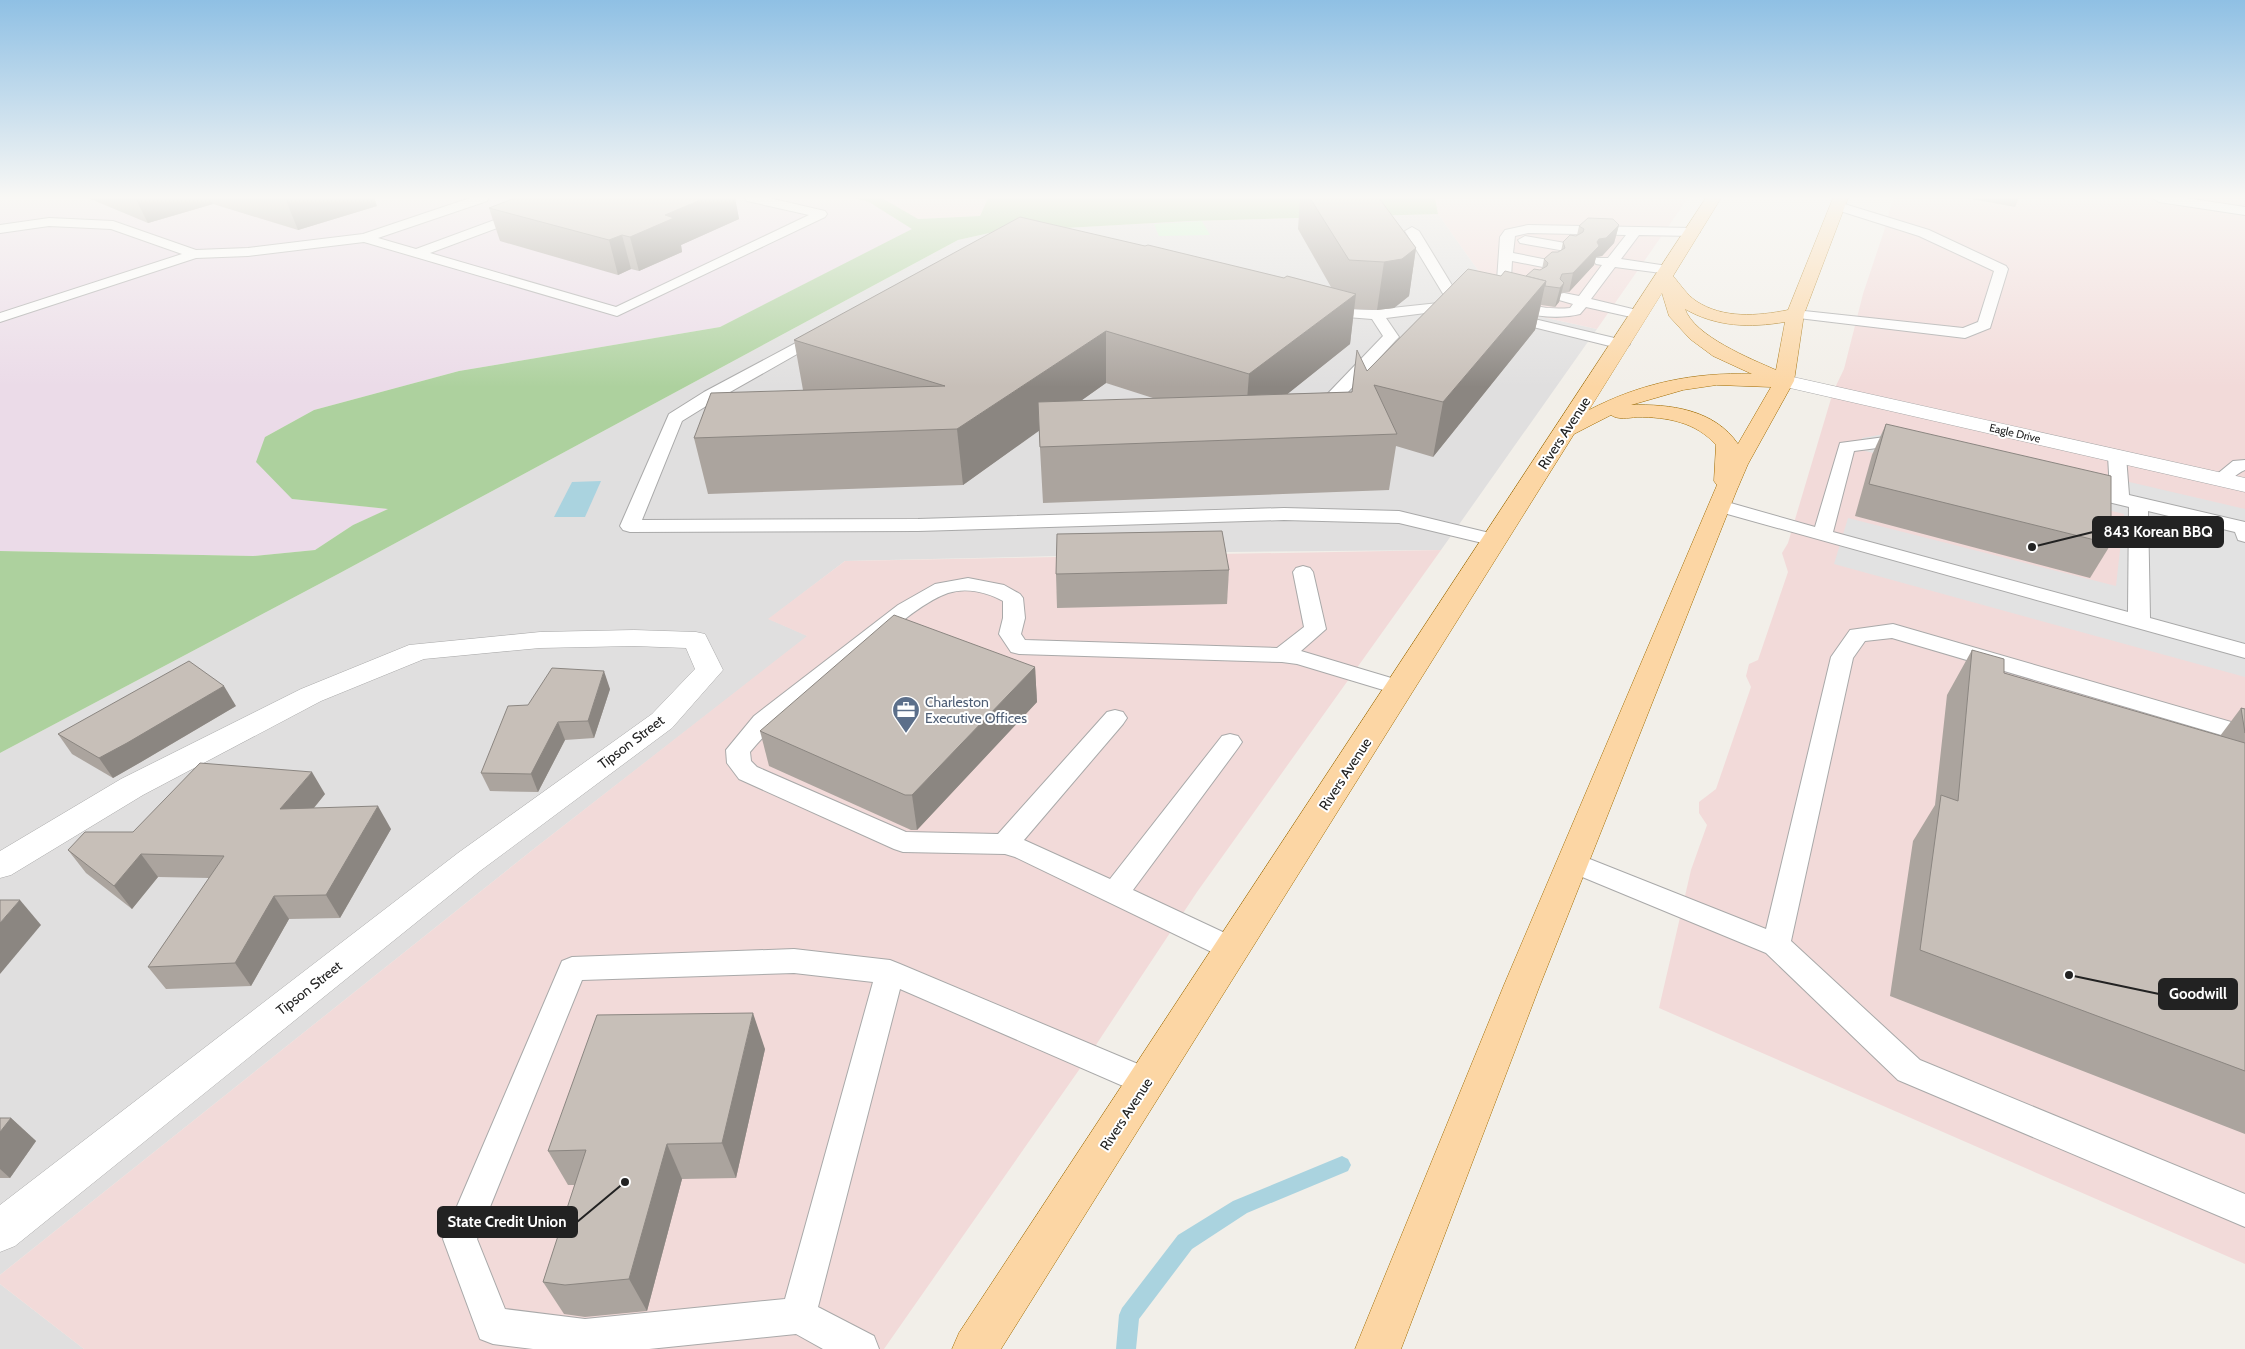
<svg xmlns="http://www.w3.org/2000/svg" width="2245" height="1349" viewBox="0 0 2245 1349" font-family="Cabin,sans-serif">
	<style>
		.residential { fill: #e0dfdf }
		.commercial { fill: #f2dad9 }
		.industrial { fill: #ebdbe8 }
		.forest { fill: #add19e }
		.park { fill: #c8facc }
		.parking { fill: #e2e2e2 }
		.water { fill: #aad3df }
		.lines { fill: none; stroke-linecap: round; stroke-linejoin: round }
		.stream { fill: #aad3df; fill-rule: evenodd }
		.service-casing { stroke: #a9a9a9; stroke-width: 2 }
		.minor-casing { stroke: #a9a9a9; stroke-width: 1 }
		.tertiary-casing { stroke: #a9a9a9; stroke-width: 1 }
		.primary-casing { stroke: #a06b00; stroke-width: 1 }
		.service { fill: #fff; fill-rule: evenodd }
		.minor { fill: #fff; fill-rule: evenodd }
		.tertiary { fill: #fff; fill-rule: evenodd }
		.primary { fill: #fcd6a4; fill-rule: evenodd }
		.wall { fill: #aba49e; fill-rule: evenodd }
		.shaded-wall { fill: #8b8681 }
		.building { fill: #c7bfb8; stroke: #8b8681 }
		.labels { text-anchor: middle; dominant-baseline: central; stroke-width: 4; stroke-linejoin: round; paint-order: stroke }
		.far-street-label { font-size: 11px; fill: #222; stroke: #fff }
		.street-label { font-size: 14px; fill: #222; stroke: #fff }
		.service-label { font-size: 14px; fill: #4e5e75; stroke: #fff; text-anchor: start }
		.leader { fill: none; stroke: #222; stroke-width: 2 }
		.callout-dot { fill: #222; stroke: #fff; stroke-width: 2 }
		.callout { fill: #222; stroke: #222; stroke-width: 2 }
		.callout-label { font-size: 15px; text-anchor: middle; font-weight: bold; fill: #fff }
	</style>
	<rect width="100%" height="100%" fill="#f2efe9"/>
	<g class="residential">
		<path d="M 1438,214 L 1490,287 L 1501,308 L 1597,329 L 1441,550 L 1229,552 L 845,561 L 769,619 L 808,636 L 535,848 L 0,1275 L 0,753 L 340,573 L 958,240 L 994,232 L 1190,221 Z"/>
		<path d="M 0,1284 L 84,1349 L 0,1349 Z"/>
	</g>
	<g class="commercial">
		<path d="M 882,198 L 988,198 L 980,216 L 917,219 Z"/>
		<path d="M 1435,198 L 1688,198 L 1597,329 L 1501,308 L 1490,287 L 1438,214 Z"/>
		<path d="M 1893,198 L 2245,198 L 2245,1264 L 1659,1008 L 1691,870 L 1707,825 L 1699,813 L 1699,802 L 1716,789 L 1751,687 L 1746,676 L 1749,664 L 1758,660 L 1788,572 L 1782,553 L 1788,543 L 1833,392 L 1844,369 L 1863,294 L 1884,231 Z"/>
		<path d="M 1441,550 L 1197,892 L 1088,1057 L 884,1349 L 84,1349 L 0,1284 L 0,1275 L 535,848 L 807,636 L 768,619 L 845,561 Z"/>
	</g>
	<path class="industrial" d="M 0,198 L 854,198 L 869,202 L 913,229 L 720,327 L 459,371 L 314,410 L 265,437 L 292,499 L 389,509 L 353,525 L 315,550 L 253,556 L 0,551 Z"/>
	<path class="forest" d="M 854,198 L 882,198 L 918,219 L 980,216 L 988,198 L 1435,198 L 1438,214 L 1190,221 L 994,232 L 958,240 L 340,573 L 0,753 L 0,551 L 253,556 L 315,550 L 353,525 L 388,509 L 292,499 L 256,462 L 265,437 L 314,410 L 459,371 L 720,327 L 912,229 L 869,202 Z"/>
	<path class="park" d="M 1202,221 L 1210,235 L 1159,236 L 1154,224 Z"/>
	<path class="parking" d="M 1907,430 L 2245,509 L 2245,677 L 1834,564 L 1848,518 L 2116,586 L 2124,514 L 1861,450 L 1862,438 Z"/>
	<path class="water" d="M 601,481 L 585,517 L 554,517 L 572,482 Z"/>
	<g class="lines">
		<path class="stream" d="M 1342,1156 L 1348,1159 L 1351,1165 L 1348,1171 L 1247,1213 L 1192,1249 L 1139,1319 L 1136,1349 L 1116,1349 L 1119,1315 L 1122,1308 L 1178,1235 L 1233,1201 Z"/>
		<defs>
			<g id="service">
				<path d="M 470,198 L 489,198 L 487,201 L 378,238 L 416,249 L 554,198 L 572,198 L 570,201 L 430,253 L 616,307 L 809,215 L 747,201 L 745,198 L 769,198 L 825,211 L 827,214 L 825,217 L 617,316 L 364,242 L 248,256 L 196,258 L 0,322 L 0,313 L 182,254 L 111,229 L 49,226 L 0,233 L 0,225 L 49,218 L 113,221 L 196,250 L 248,248 L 363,234 Z"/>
				<path d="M 2153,198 L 2186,198 L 2245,207 L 2245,215 L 2159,202 Z"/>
				<path d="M 1838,202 L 1929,230 L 2006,266 L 2008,269 L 1990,328 L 1965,338 L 1790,317 L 1788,314 L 1790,311 L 1795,310 L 1963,328 L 1978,322 L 1994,271 L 1919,236 L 1834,209 L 1832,206 L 1834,203 Z"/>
				<path d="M 1528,225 L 1693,228 L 1700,232 L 1693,236 L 1639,235 L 1621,259 L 1674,267 L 1676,270 L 1674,273 L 1669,274 L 1615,267 L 1591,299 L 1645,312 L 1647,315 L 1645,318 L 1640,319 L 1586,307 L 1580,314 C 1557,320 1511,317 1496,295 L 1500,237 L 1505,230 ZM 1528,233 L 1626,235 L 1608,258 L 1596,258 L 1594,261 L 1596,264 L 1602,265 L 1579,296 L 1564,293 L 1559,294 L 1557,297 L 1559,300 L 1573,304 L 1570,308 C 1551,310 1525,307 1510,294 L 1512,261 L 1553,269 L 1560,265 L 1558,262 L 1513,253 L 1515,236 Z"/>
				<path d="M 1412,227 L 1419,231 L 1464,305 L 1457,309 L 1386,318 L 1399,337 L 1396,340 L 1324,418 L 1312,418 L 1310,414 L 1312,410 L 1383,336 L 1372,319 L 1322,315 L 1317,314 L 1315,311 L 1317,308 L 1373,310 L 1448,302 L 1405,231 Z"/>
				<path d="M 1525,236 L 1571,244 L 1578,248 L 1571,252 L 1520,243 L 1518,240 Z"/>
				<path d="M 1530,318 L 1627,341 L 1630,344 L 1627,347 L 1622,349 L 1525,325 L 1523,322 L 1525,319 Z"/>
				<path d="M 822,329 L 827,331 L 830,334 L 827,337 L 716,400 L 682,421 L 642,520 L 918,519 L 1284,508 L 1399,511 L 1502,536 L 1505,540 L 1502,544 L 1495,546 L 1399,523 L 1284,520 L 918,531 L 630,532 L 623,530 L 620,526 L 669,414 L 704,392 Z"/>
				<path d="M 1885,437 L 1914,444 L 1917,448 L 1914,452 L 1908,453 L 1885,447 L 1854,451 L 1833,532 L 2128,612 L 2129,507 L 2075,494 L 2073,490 L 2075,486 L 2082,484 L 2110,491 L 2108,456 L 2111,452 L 2123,452 L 2126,456 L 2129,495 L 2245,522 L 2245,542 L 2238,540 L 2235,532 L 2148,511 L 2150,618 L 2245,644 L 2245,658 L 1713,510 L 1711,506 L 1713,502 L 1720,500 L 1815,527 L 1840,443 Z"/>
				<path d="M 2245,460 L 2245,470 C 2233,475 2228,486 2214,483 L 2211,479 L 2233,461 Z"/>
				<path d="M 1303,566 L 1310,568 L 1313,572 L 1326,629 L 1301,651 L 1408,683 L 1411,688 L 1408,693 L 1400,695 L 1297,664 L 1282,662 L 1019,654 L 1011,652 L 999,634 L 1003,618 L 1003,601 C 987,592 966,587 948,593 C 922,602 889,632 867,650 C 827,682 783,712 750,752 L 751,761 L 757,767 L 906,832 L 998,834 L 1107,712 L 1115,710 L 1123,712 L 1127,718 L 1123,724 L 1024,840 L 1110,879 L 1222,736 L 1230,734 L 1238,736 L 1242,742 L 1238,748 L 1133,890 L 1242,941 L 1246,949 L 1242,957 L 1232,961 L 1222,957 L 1015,857 L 1005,854 L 903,852 L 894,849 L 739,779 L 727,763 L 726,750 L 754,716 L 898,605 L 935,584 L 968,578 L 1004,585 L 1020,594 L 1023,598 L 1025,618 L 1021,634 L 1025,640 L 1277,648 L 1304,627 L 1293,572 L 1296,568 Z"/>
				<path d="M 1893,624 L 2245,726 L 2245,742 L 1892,638 L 1865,641 L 1853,658 L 1791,941 L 1920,1060 L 2245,1194 L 2245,1227 L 1898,1080 L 1766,953 L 1563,869 L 1559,862 L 1563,855 L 1572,852 L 1766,929 L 1831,657 L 1850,630 Z"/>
				<path d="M 794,949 L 890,960 L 900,964 L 1157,1072 L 1162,1082 L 1157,1092 L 1146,1096 L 900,989 L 818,1307 L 874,1336 L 879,1349 L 823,1349 L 796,1334 L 649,1349 L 533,1349 L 493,1344 L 480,1339 L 443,1239 L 562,961 L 572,957 ZM 794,973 L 873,982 L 785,1299 L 585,1319 L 505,1309 L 477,1239 L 582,980 Z"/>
			</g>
			<path id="minor" d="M 634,630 L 696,632 L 705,634 L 723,670 L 672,728 L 480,871 L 15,1246 L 0,1252 L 0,1205 L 458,853 L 652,714 L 695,669 L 686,648 L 634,646 L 540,648 L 424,659 L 321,701 L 143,795 L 11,875 L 0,878 L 0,851 L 121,779 L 301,689 L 409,645 L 540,632 Z"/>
			<path id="tertiary" d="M 1784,375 L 2245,478 L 2245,492 L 1777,385 L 1774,381 L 1777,377 Z"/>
			<path id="primary" d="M 1706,198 L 1721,198 L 1673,276 C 1680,284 1687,295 1696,301 C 1723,319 1758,316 1788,310 L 1833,198 L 1848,198 L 1804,314 L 1794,381 L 1748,464 L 1736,492 L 1540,985 L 1401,1349 L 1355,1349 L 1504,985 L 1717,485 L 1714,481 L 1716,445 C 1696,422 1667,417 1637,417 C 1628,418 1618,420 1611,415 L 1574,434 L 1001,1349 L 952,1349 L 959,1333 ZM 1662,293 L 1669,316 L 1690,339 L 1713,356 L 1752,374 C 1694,372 1641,383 1589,410 ZM 1685,309 C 1716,327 1750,328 1785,322 L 1776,370 C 1751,359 1694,336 1685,309 ZM 1717,385 L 1771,387 L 1738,444 C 1714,409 1670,404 1631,405 L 1683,390 Z"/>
		</defs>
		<use href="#service" class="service-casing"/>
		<use href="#minor" class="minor-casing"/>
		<use href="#tertiary" class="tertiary-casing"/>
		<use href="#primary" class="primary-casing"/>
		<use href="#service" class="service"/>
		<use href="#minor" class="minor"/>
		<use href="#tertiary" class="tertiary"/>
		<use href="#primary" class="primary"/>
	</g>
	<g class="wall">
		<path d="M 88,198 L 374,198 L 377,206 L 298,230 L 213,204 L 148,223 Z"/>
		<path d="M 515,198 L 735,198 L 739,219 L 681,245 L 682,252 L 639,271 L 631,269 L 618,275 L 500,241 L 489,208 Z"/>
		<path d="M 1300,198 L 1379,198 L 1416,248 L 1409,296 L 1394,308 L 1377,310 L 1354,309 L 1350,344 L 1287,394 L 1352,392 L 1367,371 L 1501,276 L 1526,276 L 1542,269 L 1544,259 L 1561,251 L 1563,242 L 1577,235 L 1579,226 L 1619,225 L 1614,243 L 1602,256 L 1596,257 L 1594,265 L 1569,292 L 1561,293 L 1559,302 L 1555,307 L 1541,305 L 1535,330 L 1433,457 L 1396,446 L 1389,490 L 1043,503 L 1039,430 L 963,485 L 708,494 L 694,438 L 803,390 L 794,340 L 1284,278 L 1331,287 L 1298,229 ZM 1106,383 L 1156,399 L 1080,401 Z"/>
		<path d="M 1966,198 L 2019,198 L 2015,207 Z"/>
		<path d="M 1886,424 L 2111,544 L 2090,578 L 1855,516 L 1872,455 Z"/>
		<path d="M 1229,570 L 1227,604 L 1057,608 L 1056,574 Z"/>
		<path d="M 1972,650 L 2004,673 L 2220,736 L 2241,708 L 2245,709 L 2245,1134 L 1890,996 L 1913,841 L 1935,805 L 1947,695 Z"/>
		<path d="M 1035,667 L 1037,702 L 917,830 L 911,830 L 769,766 L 760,731 Z"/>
		<path d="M 610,689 L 594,738 L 565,740 L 538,792 L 490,791 L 481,773 Z"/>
		<path d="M 236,706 L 141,762 L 113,778 L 72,754 L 58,734 Z"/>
		<path d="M 325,794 L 314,808 L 391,829 L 340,918 L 289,919 L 251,986 L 166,989 L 148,967 L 209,878 L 158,877 L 132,909 L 86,873 L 68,850 L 133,832 Z"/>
		<path d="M 765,1049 L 736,1178 L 682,1179 L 647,1311 L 585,1317 L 564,1314 L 543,1282 L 575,1185 L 568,1185 L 548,1151 Z"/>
		<path d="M 0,1118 L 11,1118 L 36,1141 L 10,1178 L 0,1178 Z"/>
	</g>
	<g class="shaded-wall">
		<path d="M 135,198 L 210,198 L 213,204 L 148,223 Z"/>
		<path d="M 285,198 L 374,198 L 377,206 L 298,230 Z"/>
		<path d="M 705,198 L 735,198 L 739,219 L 681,245 L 682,252 L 639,271 L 630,237 L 665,215 Z"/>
		<path d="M 1619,225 L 1614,243 L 1602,256 L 1596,257 L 1594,265 L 1569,292 L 1573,273 L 1599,239 Z"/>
		<path d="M 622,235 L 631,269 L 618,275 L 609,240 Z"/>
		<path d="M 1416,248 L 1409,296 L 1394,308 L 1377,310 L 1384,262 Z"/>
		<path d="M 1546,281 L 1535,330 L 1433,457 L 1443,402 Z"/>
		<path d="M 1564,283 L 1559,302 L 1555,307 L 1560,288 Z"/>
		<path d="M 1356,294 L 1350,344 L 1245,428 L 1249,374 Z"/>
		<path d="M 1106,331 L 1106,383 L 963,485 L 957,429 Z"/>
		<path d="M 1035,667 L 1037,702 L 917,830 L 912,795 Z"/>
		<path d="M 604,671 L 610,689 L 594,738 L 588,721 Z"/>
		<path d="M 224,686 L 236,706 L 141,762 L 113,778 L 99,758 Z"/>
		<path d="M 558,722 L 565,740 L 538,792 L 531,774 Z"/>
		<path d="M 312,772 L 325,794 L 294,832 L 280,809 Z"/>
		<path d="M 378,806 L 391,829 L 340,918 L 326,895 Z"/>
		<path d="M 141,854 L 158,877 L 132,909 L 114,886 Z"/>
		<path d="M 274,896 L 289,919 L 251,986 L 235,963 Z"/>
		<path d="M 20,900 L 41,925 L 0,974 L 0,923 Z"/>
		<path d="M 753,1013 L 765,1049 L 736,1178 L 722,1143 Z"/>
		<path d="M 11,1118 L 36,1141 L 10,1178 L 0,1169 L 0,1132 Z"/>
		<path d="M 667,1144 L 682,1179 L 647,1311 L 629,1279 Z"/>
	</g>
	<g class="building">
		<path d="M 515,198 L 705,198 L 665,215 L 674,218 L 630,237 L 622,235 L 609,240 L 489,208 Z"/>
		<path d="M 1310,198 L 1379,198 L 1416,248 L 1402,259 L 1384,262 L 1349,260 Z"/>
		<path d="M 1020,217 L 1145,246 L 1148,245 L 1284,278 L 1287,276 L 1356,294 L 1249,374 L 1106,331 L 957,429 L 694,438 L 711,393 L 945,386 L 794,340 Z"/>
		<path d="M 1588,218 L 1613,219 L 1619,225 L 1606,238 L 1599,239 L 1597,242 L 1599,246 L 1573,273 L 1562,274 L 1560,279 L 1564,283 L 1560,288 L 1545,286 L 1546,281 L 1526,276 L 1534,269 L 1540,270 L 1547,266 L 1548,263 L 1544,259 L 1552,252 L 1558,252 L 1565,248 L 1563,242 L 1570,235 L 1576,236 L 1583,232 L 1584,229 L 1579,226 Z"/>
		<path d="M 1468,269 L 1501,276 L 1505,271 L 1546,281 L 1443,402 L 1374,385 L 1397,434 L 1040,447 L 1038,402 L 1352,392 L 1357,350 L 1367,371 Z"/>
		<path d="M 1886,424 L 2111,476 L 2111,544 L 1869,484 Z"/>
		<path d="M 1222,531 L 1229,570 L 1056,574 L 1057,534 Z"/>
		<path d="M 894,615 L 1035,667 L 912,795 L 905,795 L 760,731 Z"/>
		<path d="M 1972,650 L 2004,659 L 2004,673 L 2245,743 L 2245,1071 L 1920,950 L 1941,795 L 1958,801 Z"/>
		<path d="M 189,661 L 224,686 L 127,743 L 99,758 L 58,734 Z"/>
		<path d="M 552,668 L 604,671 L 588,721 L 558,722 L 531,774 L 481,773 L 508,706 L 528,705 Z"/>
		<path d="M 2241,708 L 2245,709 L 2245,733 Z"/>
		<path d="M 200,763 L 312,772 L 280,809 L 378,806 L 326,895 L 274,896 L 235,963 L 148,967 L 224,856 L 141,854 L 114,886 L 68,850 L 85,832 L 133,832 Z"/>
		<path d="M 0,900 L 20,900 L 0,923 Z"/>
		<path d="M 753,1013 L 722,1143 L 667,1144 L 629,1279 L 565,1285 L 543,1282 L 586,1150 L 548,1151 L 597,1015 Z"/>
		<path d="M 0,1118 L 11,1118 L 0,1132 Z"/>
	</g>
	<linearGradient id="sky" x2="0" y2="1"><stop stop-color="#8fc0e4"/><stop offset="0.51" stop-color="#f9f8f5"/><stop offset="1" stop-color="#f9f8f5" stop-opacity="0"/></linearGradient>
	<rect width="2245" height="387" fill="url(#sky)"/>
	<defs>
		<symbol id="office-pin" viewBox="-11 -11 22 30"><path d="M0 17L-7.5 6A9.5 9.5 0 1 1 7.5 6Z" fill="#5c6f8a" stroke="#fff"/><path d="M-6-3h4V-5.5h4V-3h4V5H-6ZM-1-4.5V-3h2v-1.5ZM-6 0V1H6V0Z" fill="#fff"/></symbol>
	</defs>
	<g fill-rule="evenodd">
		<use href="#office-pin" x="890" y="694" width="32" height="43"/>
	</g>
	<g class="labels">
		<g class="far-street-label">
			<text transform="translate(2015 433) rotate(13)">Eagle Drive</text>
		</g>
		<g class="street-label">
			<text transform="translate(1564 433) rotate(-57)">Rivers Avenue</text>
			<text transform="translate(631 742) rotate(-37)">Tipson Street</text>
			<text transform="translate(1345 774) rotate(-57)">Rivers Avenue</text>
			<text transform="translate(309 988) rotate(-38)">Tipson Street</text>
			<text transform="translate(1126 1114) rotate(-57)">Rivers Avenue</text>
		</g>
		<g class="service-label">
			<text x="925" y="702">Charleston<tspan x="925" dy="16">Executive Offices</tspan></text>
		</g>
	</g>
	<path class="leader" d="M2032 547L2093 532M2069 975L2159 994M625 1182L577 1222"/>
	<g class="callout-dot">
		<circle cx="2032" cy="547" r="5"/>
		<circle cx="2069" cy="975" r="5"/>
		<circle cx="625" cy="1182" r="5"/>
	</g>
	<g class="callout">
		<rect x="2093" y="517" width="130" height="30" rx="5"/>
		<rect x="2159" y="979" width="78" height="30" rx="5"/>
		<rect x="438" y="1207" width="139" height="30" rx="5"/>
	</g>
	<g class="callout-label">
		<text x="2158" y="537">843 Korean BBQ</text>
		<text x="2198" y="999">Goodwill</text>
		<text x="507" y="1227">State Credit Union</text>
	</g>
</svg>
